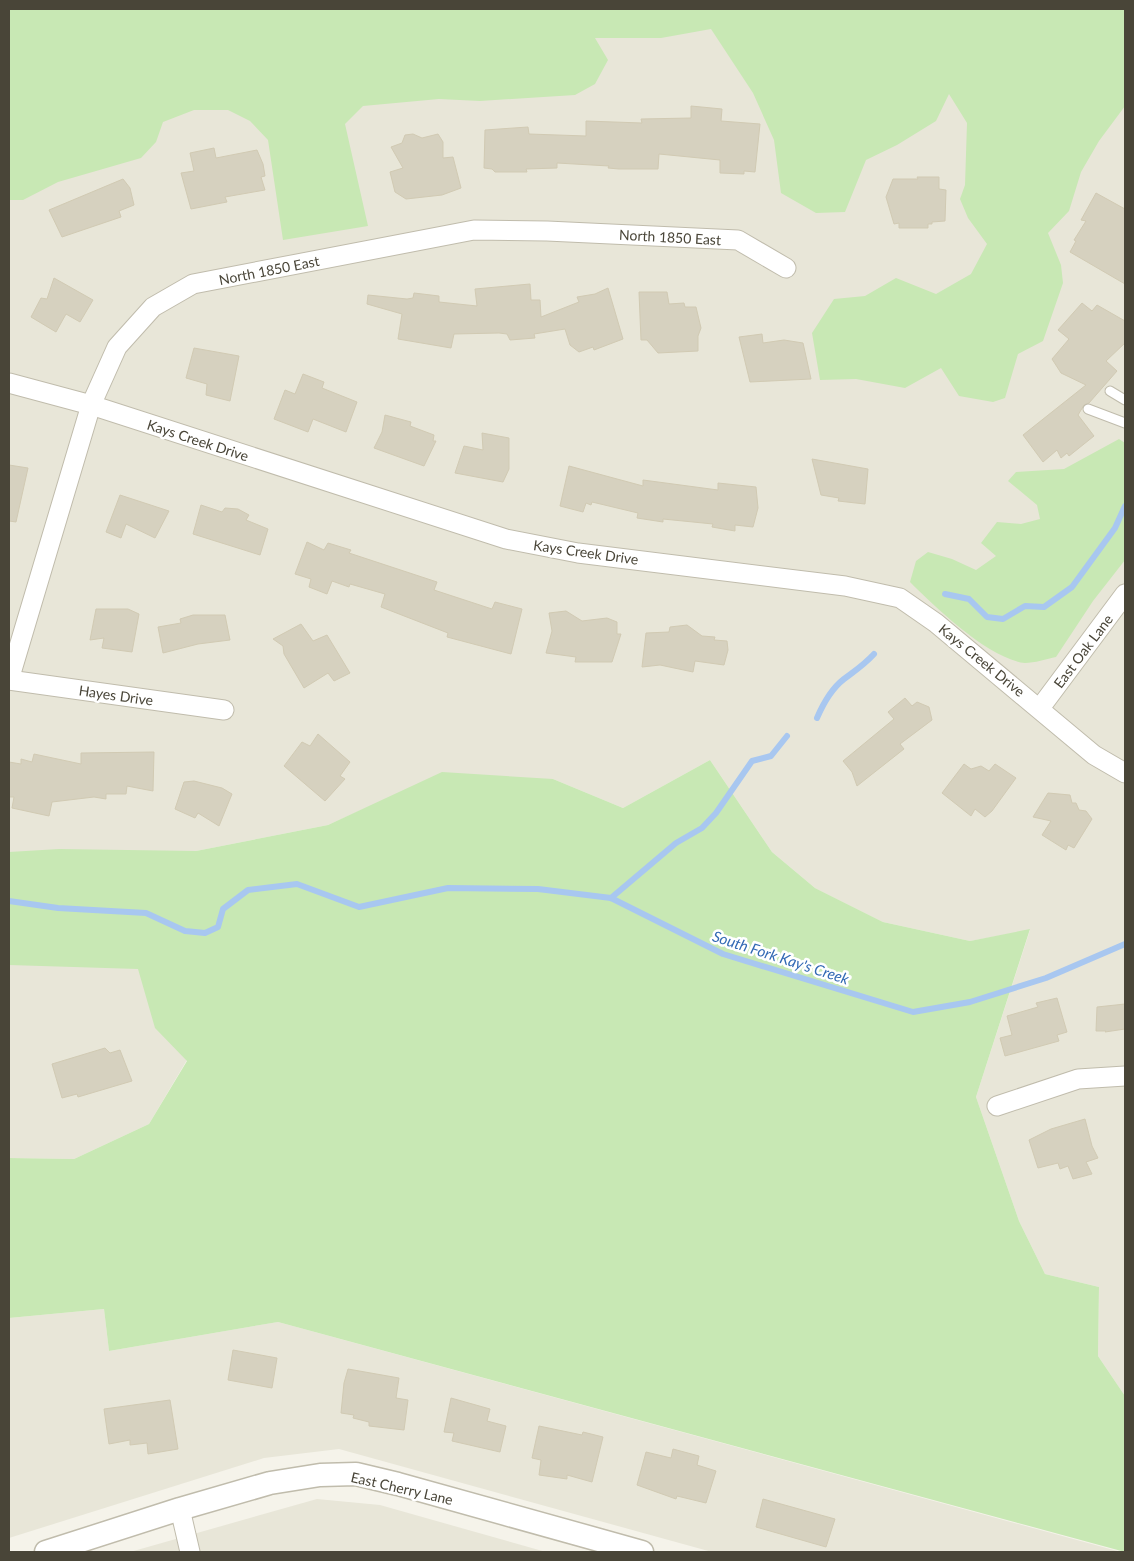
<svg xmlns="http://www.w3.org/2000/svg" width="1134" height="1561" viewBox="0 0 1134 1561" font-family="Lato,sans-serif">
	<style>
		.residential { fill: #e8e6d8 }
		.green { fill: #c8e8b4 }
		.lines { fill: none; stroke-linecap: round; stroke-linejoin: round }
		.stream { stroke: #a8c7f0; stroke-width: 6 }
		.building { fill: #d6d1bf; stroke: #d1cab3 }
		.service-casing { stroke: #c0bcac; stroke-width: 11 }
		.minor-casing { stroke: #c0bcac; stroke-width: 21 }
		.tertiary-casing { stroke: #c0bcac; stroke-width: 25 }
		.service { stroke: #fff; stroke-width: 9 }
		.minor { stroke: #fff; stroke-width: 19 }
		.tertiary { stroke: #fff; stroke-width: 22 }
		.labels { text-anchor: middle; dominant-baseline: central; stroke-width: 5; stroke-linejoin: round; paint-order: stroke }
		.street-label { font-size: 14px; fill: #494538; stroke: #fff }
		.water-label { font-size: 15px; font-style: italic; fill: #3269b4; stroke: #fff }
	</style>
	<rect width="100%" height="100%" fill="#f5f3ea"/>
	<g class="residential">
		<path d="M 9,9 L 1125,9 L 1125,1396 L 1098,1356 L 1099,1287 L 1045,1274 L 1019,1221 L 976,1097 L 1030,930 L 970,941 L 883,922 L 815,888 L 772,852 L 710,760 L 623,808 L 553,779 L 368,807 L 328,825 L 196,851 L 213,1016 L 149,1124 L 74,1159 L 9,1158 Z"/>
		<path d="M 104,1309 L 109,1351 L 278,1322 L 1121,1552 L 712,1552 L 339,1449 L 264,1458 L 9,1538 L 9,1318 Z"/>
		<path d="M 317,1499 L 380,1505 L 546,1552 L 130,1552 Z"/>
	</g>
	<g class="green">
		<path d="M 9,9 L 1125,9 L 1125,106 L 1099,141 L 1081,172 L 1069,211 L 1048,233 L 1061,265 L 1063,283 L 1043,341 L 1018,354 L 1005,398 L 993,402 L 959,396 L 941,368 L 905,388 L 856,379 L 820,380 L 812,333 L 834,299 L 865,296 L 896,278 L 936,294 L 971,274 L 987,244 L 968,218 L 960,199 L 965,185 L 967,123 L 949,94 L 936,121 L 897,145 L 866,160 L 845,212 L 816,213 L 781,193 L 774,140 L 753,93 L 711,29 L 661,38 L 595,38 L 608,60 L 595,84 L 575,95 L 480,101 L 439,99 L 363,106 L 345,124 L 368,226 L 283,240 L 268,140 L 250,121 L 228,110 L 194,110 L 163,122 L 156,142 L 141,158 L 58,182 L 23,200 L 9,200 Z"/>
		<path d="M 1119,439 L 1125,443 L 1125,560 L 1093,601 L 1056,657 C 1047,659 1034,663 1025,663 C 989,659 935,607 910,582 L 916,561 L 928,552 L 952,559 L 976,570 L 996,556 L 981,543 L 997,522 L 1021,524 L 1040,519 L 1037,505 L 1008,481 L 1016,472 L 1064,469 Z"/>
		<path d="M 710,760 L 772,852 L 815,888 L 883,922 L 970,941 L 1030,929 L 976,1097 L 1019,1221 L 1045,1274 L 1099,1287 L 1098,1356 L 1125,1396 L 1125,1552 L 278,1322 L 109,1351 L 104,1309 L 9,1318 L 9,1158 L 74,1159 L 149,1124 L 187,1061 L 155,1028 L 138,969 L 9,965 L 9,852 L 59,849 L 196,851 L 328,825 L 442,772 L 553,779 L 623,808 Z"/>
	</g>
	<g class="lines">
		<g class="stream">
			<path d="M 945,594 L 969,599 L 987,617 L 1003,619 L 1025,606 L 1044,607 L 1072,587 L 1115,528 L 1125,506"/>
			<path d="M 817,718 C 823,704 831,689 844,679 C 856,670 864,665 874,654"/>
			<path d="M 611,898 L 676,843 L 702,828 L 716,813 L 752,761 L 771,756 L 787,736"/>
			<path d="M 9,901 L 58,908 L 146,913 L 185,931 L 205,933 L 218,927 L 223,909 L 248,890 L 297,884 L 359,907 L 448,888 L 538,889 L 611,898 L 723,954 L 913,1012 L 970,1002 L 1046,978 L 1125,944"/>
		</g>
	</g>
	<g class="building">
		<path d="M 691,106 L 722,109 L 721,121 L 760,124 L 755,172 L 744,171 L 744,174 L 720,173 L 720,160 L 659,154 L 658,169 L 619,169 L 608,168 L 609,166 L 557,163 L 557,168 L 526,169 L 527,172 L 495,172 L 492,169 L 484,168 L 485,130 L 528,127 L 529,134 L 586,136 L 586,121 L 642,123 L 641,119 L 691,118 Z"/>
		<path d="M 413,134 L 422,138 L 438,134 L 443,142 L 443,158 L 453,157 L 461,188 L 442,195 L 406,199 L 395,192 L 390,172 L 403,168 L 391,147 L 402,143 L 405,135 Z"/>
		<path d="M 214,148 L 216,158 L 257,150 L 263,164 L 265,176 L 261,177 L 265,190 L 225,197 L 227,202 L 191,209 L 181,173 L 194,171 L 190,153 Z"/>
		<path d="M 917,177 L 939,177 L 939,189 L 946,190 L 945,221 L 932,222 L 932,224 L 928,224 L 928,228 L 899,228 L 899,223 L 894,224 L 886,197 L 893,179 L 918,179 Z"/>
		<path d="M 123,179 L 130,188 L 134,205 L 119,211 L 121,217 L 62,237 L 49,210 Z"/>
		<path d="M 1096,193 L 1125,209 L 1125,284 L 1070,252 L 1076,241 L 1074,240 L 1086,221 L 1081,220 Z"/>
		<path d="M 54,278 L 93,300 L 80,322 L 66,314 L 56,332 L 31,317 L 41,298 L 47,299 Z"/>
		<path d="M 530,284 L 531,300 L 540,300 L 541,317 L 579,302 L 577,297 L 595,294 L 608,288 L 623,339 L 594,350 L 593,347 L 579,352 L 570,345 L 565,329 L 534,334 L 535,338 L 510,340 L 507,334 L 499,333 L 454,334 L 451,348 L 398,339 L 402,314 L 367,304 L 368,295 L 407,299 L 413,298 L 414,293 L 439,296 L 439,302 L 477,306 L 475,289 Z"/>
		<path d="M 639,292 L 667,292 L 669,304 L 684,303 L 685,307 L 696,307 L 701,328 L 698,336 L 698,351 L 658,353 L 647,340 L 641,340 Z"/>
		<path d="M 1082,303 L 1092,311 L 1097,305 L 1125,321 L 1125,343 L 1106,361 L 1117,371 L 1089,403 L 1084,405 L 1078,415 L 1094,436 L 1069,456 L 1067,453 L 1061,458 L 1057,450 L 1043,462 L 1023,435 L 1086,385 L 1061,373 L 1052,359 L 1069,339 L 1058,330 Z"/>
		<path d="M 762,334 L 763,343 L 784,340 L 803,343 L 811,379 L 750,382 L 739,337 Z"/>
		<path d="M 194,348 L 239,356 L 230,401 L 206,395 L 207,384 L 186,378 Z"/>
		<path d="M 303,374 L 324,382 L 322,388 L 357,402 L 346,432 L 313,419 L 308,432 L 274,419 L 285,390 L 295,394 Z"/>
		<path d="M 385,415 L 411,422 L 410,426 L 434,435 L 433,441 L 436,441 L 424,466 L 374,448 L 382,432 Z"/>
		<path d="M 482,433 L 509,438 L 509,469 L 503,482 L 455,473 L 464,446 L 483,450 Z"/>
		<path d="M 812,459 L 868,469 L 865,504 L 838,501 L 839,498 L 821,495 Z"/>
		<path d="M 9,465 L 28,468 L 16,522 L 9,521 Z"/>
		<path d="M 569,466 L 643,486 L 643,480 L 718,490 L 718,483 L 756,487 L 758,508 L 753,527 L 735,525 L 735,531 L 712,527 L 713,524 L 663,519 L 663,522 L 637,518 L 638,513 L 592,502 L 591,505 L 586,503 L 583,512 L 560,506 Z"/>
		<path d="M 120,495 L 169,511 L 155,538 L 126,524 L 121,538 L 106,532 Z"/>
		<path d="M 201,505 L 222,512 L 225,508 L 238,509 L 249,515 L 246,520 L 268,529 L 260,555 L 193,534 Z"/>
		<path d="M 307,542 L 324,550 L 328,543 L 351,550 L 349,553 L 437,582 L 434,590 L 492,609 L 495,602 L 522,609 L 511,654 L 447,637 L 448,633 L 381,607 L 385,594 L 350,584 L 349,587 L 332,581 L 327,594 L 309,587 L 311,579 L 295,574 Z"/>
		<path d="M 96,609 L 128,609 L 139,614 L 132,652 L 102,648 L 104,638 L 90,640 Z"/>
		<path d="M 566,611 L 582,621 L 607,618 L 617,622 L 617,634 L 621,634 L 612,662 L 575,662 L 576,657 L 546,653 L 552,631 L 549,613 Z"/>
		<path d="M 193,615 L 225,615 L 230,640 L 198,644 L 163,653 L 158,627 L 181,623 L 180,619 Z"/>
		<path d="M 301,624 L 313,641 L 327,635 L 350,673 L 334,681 L 328,673 L 304,688 L 284,654 L 283,646 L 273,639 Z"/>
		<path d="M 687,625 L 702,636 L 715,637 L 714,640 L 727,641 L 728,650 L 724,665 L 695,661 L 693,672 L 660,665 L 642,667 L 646,633 L 669,632 L 670,627 Z"/>
		<path d="M 905,698 L 912,706 L 917,702 L 929,707 L 932,720 L 900,744 L 904,749 L 857,786 L 852,772 L 843,761 L 894,719 L 888,712 Z"/>
		<path d="M 318,734 L 350,762 L 340,776 L 345,779 L 325,801 L 284,766 L 302,742 L 310,746 Z"/>
		<path d="M 154,752 L 153,791 L 127,786 L 126,794 L 106,794 L 106,799 L 94,797 L 52,802 L 49,816 L 12,808 L 14,797 L 9,797 L 9,762 L 21,764 L 21,759 L 32,762 L 34,754 L 81,764 L 81,753 Z"/>
		<path d="M 964,764 L 971,769 L 981,766 L 989,771 L 995,764 L 1016,778 L 992,811 L 985,817 L 975,809 L 971,816 L 942,793 Z"/>
		<path d="M 194,781 L 222,788 L 232,794 L 219,826 L 198,813 L 195,818 L 175,809 L 184,782 Z"/>
		<path d="M 1048,793 L 1070,795 L 1072,803 L 1076,803 L 1079,810 L 1086,811 L 1092,819 L 1074,848 L 1068,845 L 1066,850 L 1042,835 L 1051,821 L 1033,817 Z"/>
		<path d="M 1057,998 L 1067,1032 L 1057,1035 L 1059,1041 L 1005,1056 L 1000,1038 L 1012,1035 L 1007,1016 L 1038,1007 L 1036,1003 Z"/>
		<path d="M 1125,1004 L 1125,1029 L 1105,1032 L 1106,1031 L 1096,1031 L 1097,1007 Z"/>
		<path d="M 105,1048 L 110,1053 L 120,1050 L 132,1081 L 78,1097 L 77,1094 L 62,1098 L 52,1064 Z"/>
		<path d="M 1085,1119 L 1092,1146 L 1098,1158 L 1086,1162 L 1092,1174 L 1073,1179 L 1068,1166 L 1060,1169 L 1058,1163 L 1038,1168 L 1029,1140 L 1051,1129 Z"/>
		<path d="M 233,1350 L 277,1358 L 272,1388 L 228,1380 Z"/>
		<path d="M 348,1369 L 399,1378 L 396,1398 L 408,1400 L 404,1430 L 369,1426 L 369,1422 L 353,1418 L 354,1415 L 341,1413 L 344,1383 Z"/>
		<path d="M 451,1398 L 490,1409 L 487,1421 L 506,1426 L 500,1452 L 452,1441 L 454,1433 L 444,1432 Z"/>
		<path d="M 170,1400 L 178,1449 L 148,1454 L 147,1443 L 130,1445 L 130,1440 L 109,1444 L 104,1409 Z"/>
		<path d="M 539,1426 L 582,1435 L 583,1432 L 603,1437 L 592,1482 L 567,1475 L 567,1479 L 539,1475 L 541,1460 L 532,1458 Z"/>
		<path d="M 673,1449 L 699,1456 L 697,1465 L 716,1471 L 706,1503 L 677,1496 L 676,1499 L 637,1485 L 646,1452 L 671,1458 Z"/>
		<path d="M 763,1499 L 835,1519 L 826,1547 L 756,1527 Z"/>
	</g>
	<g class="lines">
		<defs>
			<g id="service">
				<path d="M 1110,391 L 1125,400"/>
				<path d="M 1088,409 L 1125,423"/>
			</g>
			<g id="minor">
				<path d="M 9,383 L 91,405 L 506,539 L 578,553 L 845,586 L 900,598 L 936,623 L 1094,755 L 1125,773"/>
				<path d="M 9,680 L 91,405 L 117,347 L 153,307 L 193,284 L 474,230 L 547,231 L 738,240 L 786,268"/>
				<path d="M 9,680 L 224,710"/>
				<path d="M 1040,708 L 1125,594"/>
				<path d="M 997,1106 L 1078,1079 L 1125,1076"/>
				<path d="M 180,1509 L 190,1552"/>
			</g>
			<path id="tertiary" d="M 46,1552 L 180,1509 L 270,1483 L 320,1475 L 356,1474 L 398,1484 L 642,1552"/>
		</defs>
		<use href="#service" class="service-casing"/>
		<use href="#minor" class="minor-casing"/>
		<use href="#tertiary" class="tertiary-casing"/>
		<use href="#service" class="service"/>
		<use href="#minor" class="minor"/>
		<use href="#tertiary" class="tertiary"/>
	</g>
	<g class="labels">
		<g class="street-label">
			<text transform="translate(670 237) rotate(3)">North 1850 East</text>
			<text transform="translate(269 270) rotate(-11)">North 1850 East</text>
			<text transform="translate(198 440) rotate(18)">Kays Creek Drive</text>
			<text transform="translate(586 552) rotate(8)">Kays Creek Drive</text>
			<text transform="translate(1083 651) rotate(-53)">East Oak Lane</text>
			<text transform="translate(982 660) rotate(39)">Kays Creek Drive</text>
			<text transform="translate(116 695) rotate(8)">Hayes Drive</text>
			<text transform="translate(402 1488) rotate(13)">East Cherry Lane</text>
		</g>
		<g class="water-label">
			<text transform="translate(781 957) rotate(18)">South Fork Kay's Creek</text>
		</g>
	</g>
	<rect width="1134" height="1561" fill="none" stroke="#494538" stroke-width="20"/>
</svg>
